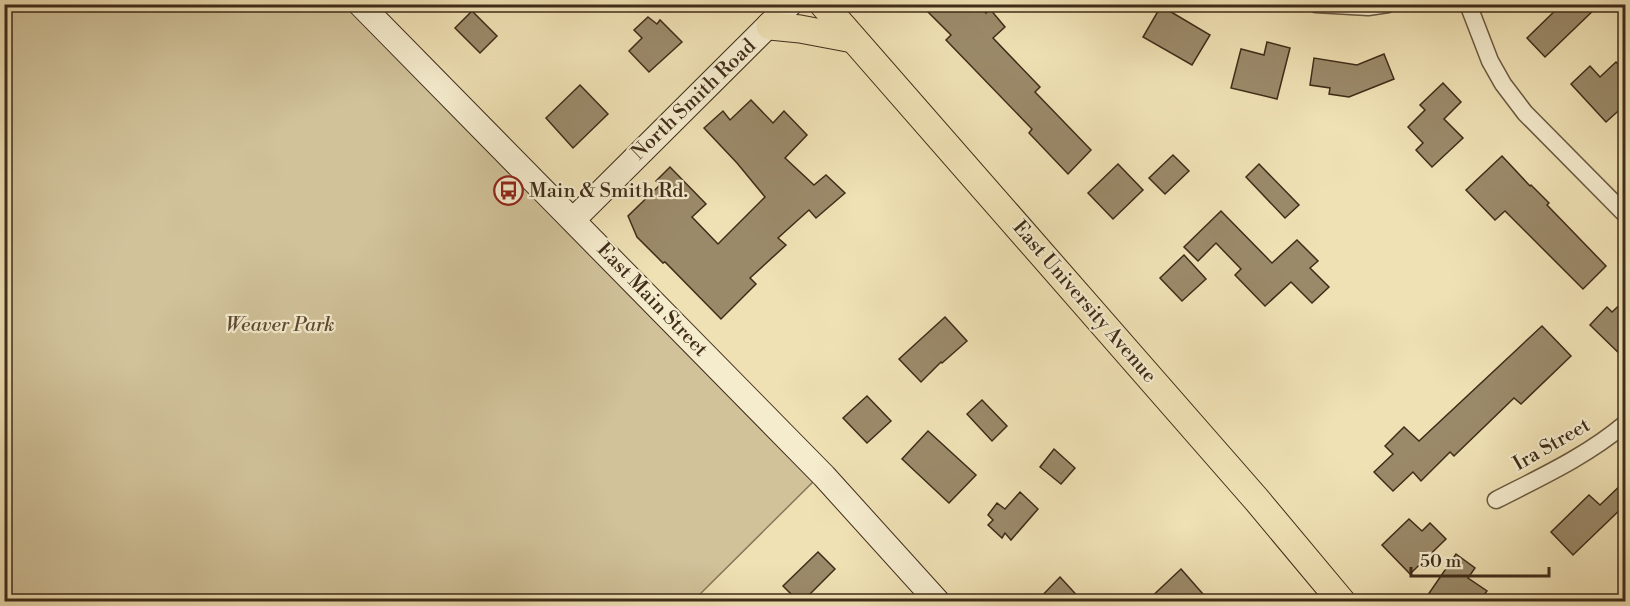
<svg xmlns="http://www.w3.org/2000/svg" width="1630" height="606" viewBox="0 0 1630 606" font-family="'Libre Bodoni',serif">
	<style>
		.green { fill: #d1c29a; stroke: #88775a; stroke-width: 1.5 }
		.building { fill: #9b8a6a; stroke: #3f2c19; stroke-width: 1.5 }
		.lines { fill: none; stroke-linecap: round; stroke-linejoin: round }
		.street-casing { stroke: #6b5940; stroke-width: 19 }
		.secondary-casing { stroke: #3f2c19; stroke-width: 26 }
		.primary-casing { stroke: #3f2c19; stroke-width: 29 }
		.street { stroke: #f5ecce; stroke-width: 16 }
		.secondary { stroke: #f5ecce; stroke-width: 24 }
		.primary { stroke: #efe1b4; stroke-width: 27 }
		.labels { text-anchor: middle; dominant-baseline: central; stroke-width: 4.5; stroke-linejoin: round; paint-order: stroke }
		.street-label { font-size: 20px; fill: #3f2c19; stroke: #f5ecce }
		.poi-label { font-size: 20px; fill: #3f2c19; stroke: #f5ecce; text-anchor: start }
		.park-label { font-size: 20px; font-style: italic; fill: #5c4a33; stroke: #f5ecce }
	</style>
	<rect width="100%" height="100%" fill="#efe1b4"/>
	<filter id="stains"><feTurbulence type="fractalNoise" baseFrequency=".00333" numOctaves="4"/><feColorMatrix values="0 0 0 0 .2 0 0 0 0 .09 0 0 0 0 .02 0 0 0 .5 -.17"/></filter>
	<radialGradient id="worn" r=".72"><stop offset=".6" stop-color="#630" stop-opacity="0"/><stop offset="1" stop-color="#630" stop-opacity=".3"/></radialGradient>
	<path class="green" d="M 4,5 L 355,5 L 817,478 L 693,601 L 5,601 Z"/>
	<g class="building">
		<path d="M 934,4 L 979,4 L 986,13 L 990,9 L 1005,27 L 993,38 L 1040,87 L 1035,92 L 1091,150 L 1068,174 L 1029,133 L 1032,129 L 946,40 L 951,35 L 927,11 Z"/>
		<path d="M 1562,4 L 1600,4 L 1545,57 L 1527,38 Z"/>
		<path d="M 1161,6 L 1210,35 L 1192,65 L 1143,37 Z"/>
		<path d="M 472,11 L 497,36 L 480,53 L 455,28 Z"/>
		<path d="M 648,17 L 657,24 L 660,20 L 682,42 L 649,72 L 629,51 L 642,38 L 634,30 Z"/>
		<path d="M 1267,42 L 1290,48 L 1277,99 L 1231,88 L 1241,49 L 1264,55 Z"/>
		<path d="M 1384,54 L 1394,79 L 1349,97 L 1329,94 L 1330,88 L 1310,85 L 1314,58 L 1357,65 Z"/>
		<path d="M 1616,62 L 1626,72 L 1626,104 L 1606,122 L 1571,84 L 1590,66 L 1600,77 Z"/>
		<path d="M 1443,83 L 1461,102 L 1444,119 L 1463,138 L 1432,167 L 1416,150 L 1423,143 L 1408,127 L 1425,110 L 1420,105 Z"/>
		<path d="M 580,85 L 608,114 L 573,148 L 546,118 Z"/>
		<path d="M 751,100 L 773,123 L 784,111 L 807,135 L 785,158 L 814,185 L 826,175 L 845,193 L 816,218 L 809,210 L 778,238 L 786,245 L 750,278 L 756,284 L 721,319 L 665,262 L 663,263 L 637,237 L 628,216 L 660,185 L 656,181 L 670,167 L 706,204 L 692,217 L 718,244 L 765,197 L 737,163 L 704,128 L 723,111 L 730,120 Z"/>
		<path d="M 1173,155 L 1189,171 L 1165,194 L 1149,178 Z"/>
		<path d="M 1502,156 L 1530,186 L 1531,185 L 1549,203 L 1547,205 L 1606,266 L 1583,289 L 1505,211 L 1495,220 L 1466,190 Z"/>
		<path d="M 1118,164 L 1143,190 L 1113,219 L 1088,193 Z"/>
		<path d="M 1259,164 L 1299,205 L 1285,218 L 1246,177 Z"/>
		<path d="M 1221,211 L 1272,263 L 1297,240 L 1318,261 L 1310,268 L 1329,287 L 1312,303 L 1291,282 L 1265,306 L 1235,275 L 1241,269 L 1216,243 L 1198,261 L 1184,247 Z"/>
		<path d="M 1184,255 L 1206,279 L 1182,301 L 1160,278 Z"/>
		<path d="M 1626,299 L 1626,360 L 1590,325 L 1607,307 L 1612,312 Z"/>
		<path d="M 945,317 L 967,341 L 942,363 L 941,362 L 921,382 L 899,359 Z"/>
		<path d="M 1542,326 L 1571,356 L 1521,404 L 1514,398 L 1454,456 L 1450,452 L 1421,481 L 1413,472 L 1393,491 L 1374,472 L 1393,454 L 1385,446 L 1404,427 L 1419,441 Z"/>
		<path d="M 867,396 L 891,421 L 867,443 L 843,418 Z"/>
		<path d="M 982,400 L 1007,426 L 992,441 L 967,414 Z"/>
		<path d="M 928,431 L 976,475 L 949,503 L 902,459 Z"/>
		<path d="M 1054,449 L 1075,468 L 1061,484 L 1040,467 Z"/>
		<path d="M 1626,480 L 1626,504 L 1573,555 L 1551,532 L 1589,495 L 1600,505 Z"/>
		<path d="M 1020,492 L 1038,509 L 1011,540 L 1005,533 L 1002,538 L 988,525 L 993,520 L 988,515 L 997,503 L 1005,509 Z"/>
		<path d="M 1409,519 L 1422,531 L 1430,523 L 1446,539 L 1410,574 L 1382,545 Z"/>
		<path d="M 818,552 L 835,569 L 802,602 L 799,602 L 783,586 Z"/>
		<path d="M 1456,554 L 1475,568 L 1468,578 L 1487,591 L 1479,602 L 1423,602 Z"/>
		<path d="M 1181,569 L 1210,602 L 1146,602 Z"/>
		<path d="M 1060,577 L 1083,602 L 1036,602 Z"/>
	</g>
	<g class="lines">
		<defs>
			<g id="street">
				<path d="M 1316,4 L 1368,7 L 1388,4"/>
				<path d="M 1468,4 L 1490,61 L 1503,84 L 1525,113 L 1626,215"/>
				<path d="M 1496,500 C 1541,477 1587,456 1626,423"/>
			</g>
			<g id="secondary">
				<path d="M 360,4 L 824,476 L 938,602"/>
				<path d="M 573,220 L 790,4"/>
			</g>
			<g id="primary">
				<path d="M 823,4 L 1256,499 L 1342,602"/>
				<path d="M 770,26 L 800,29 L 853,39"/>
			</g>
		</defs>
		<use href="#street" class="street-casing"/>
		<use href="#secondary" class="secondary-casing"/>
		<use href="#primary" class="primary-casing"/>
		<use href="#street" class="street"/>
		<use href="#secondary" class="secondary"/>
		<use href="#primary" class="primary"/>
	</g>
	<defs>
		<symbol id="bus-ring" viewBox="-11 -11 22 22"><circle r="9.5" fill="#f5ecce" stroke="#8f2418" stroke-width="1.5"/><path d="M-5-6H5V4H4V6H2V4H-2V6H-4V4H-5ZM-3.5-4V0h7V-4ZM-3.5 1.2v1.5H-2V1.2ZM2 1.2v1.5H3.5V1.2Z" fill="#8f2418"/></symbol>
	</defs>
	<g fill-rule="evenodd">
		<use href="#bus-ring" x="492" y="174" width="33" height="33"/>
	</g>
	<g class="labels">
		<g class="street-label">
			<text transform="translate(694 100) rotate(-44)">North Smith Road</text>
			<text transform="translate(652 300) rotate(46)">East Main Street</text>
			<text transform="translate(1084 302) rotate(49)">East University Avenue</text>
			<text transform="translate(1552 445) rotate(-30)">Ira Street</text>
		</g>
		<g class="poi-label">
			<text x="529" y="191">Main &amp; Smith Rd.</text>
		</g>
		<g class="park-label">
			<text x="280" y="325">Weaver Park</text>
		</g>
	</g>
	<rect width="1630" height="606" fill="none" stroke="#efe1b4" stroke-width="24"/>
	<rect x="6" y="6" width="1618" height="594" fill="none" stroke="#3f2c19" stroke-width="3"/>
	<rect x="12" y="12" width="1606" height="582" fill="none" stroke="#3f2c19" stroke-width="1.5"/>
	<path d="M1411 567v9h138v-9" fill="none" stroke="#3f2c19" stroke-width="3"/>
	<text x="1420" y="567" font-size="18" fill="#3f2c19" stroke="#f5ecce" stroke-width="4.5" paint-order="stroke">50 m</text>
	<rect width="100%" height="100%" filter="url(#stains)"/>
	<rect width="100%" height="100%" fill="url(#worn)"/>
</svg>
